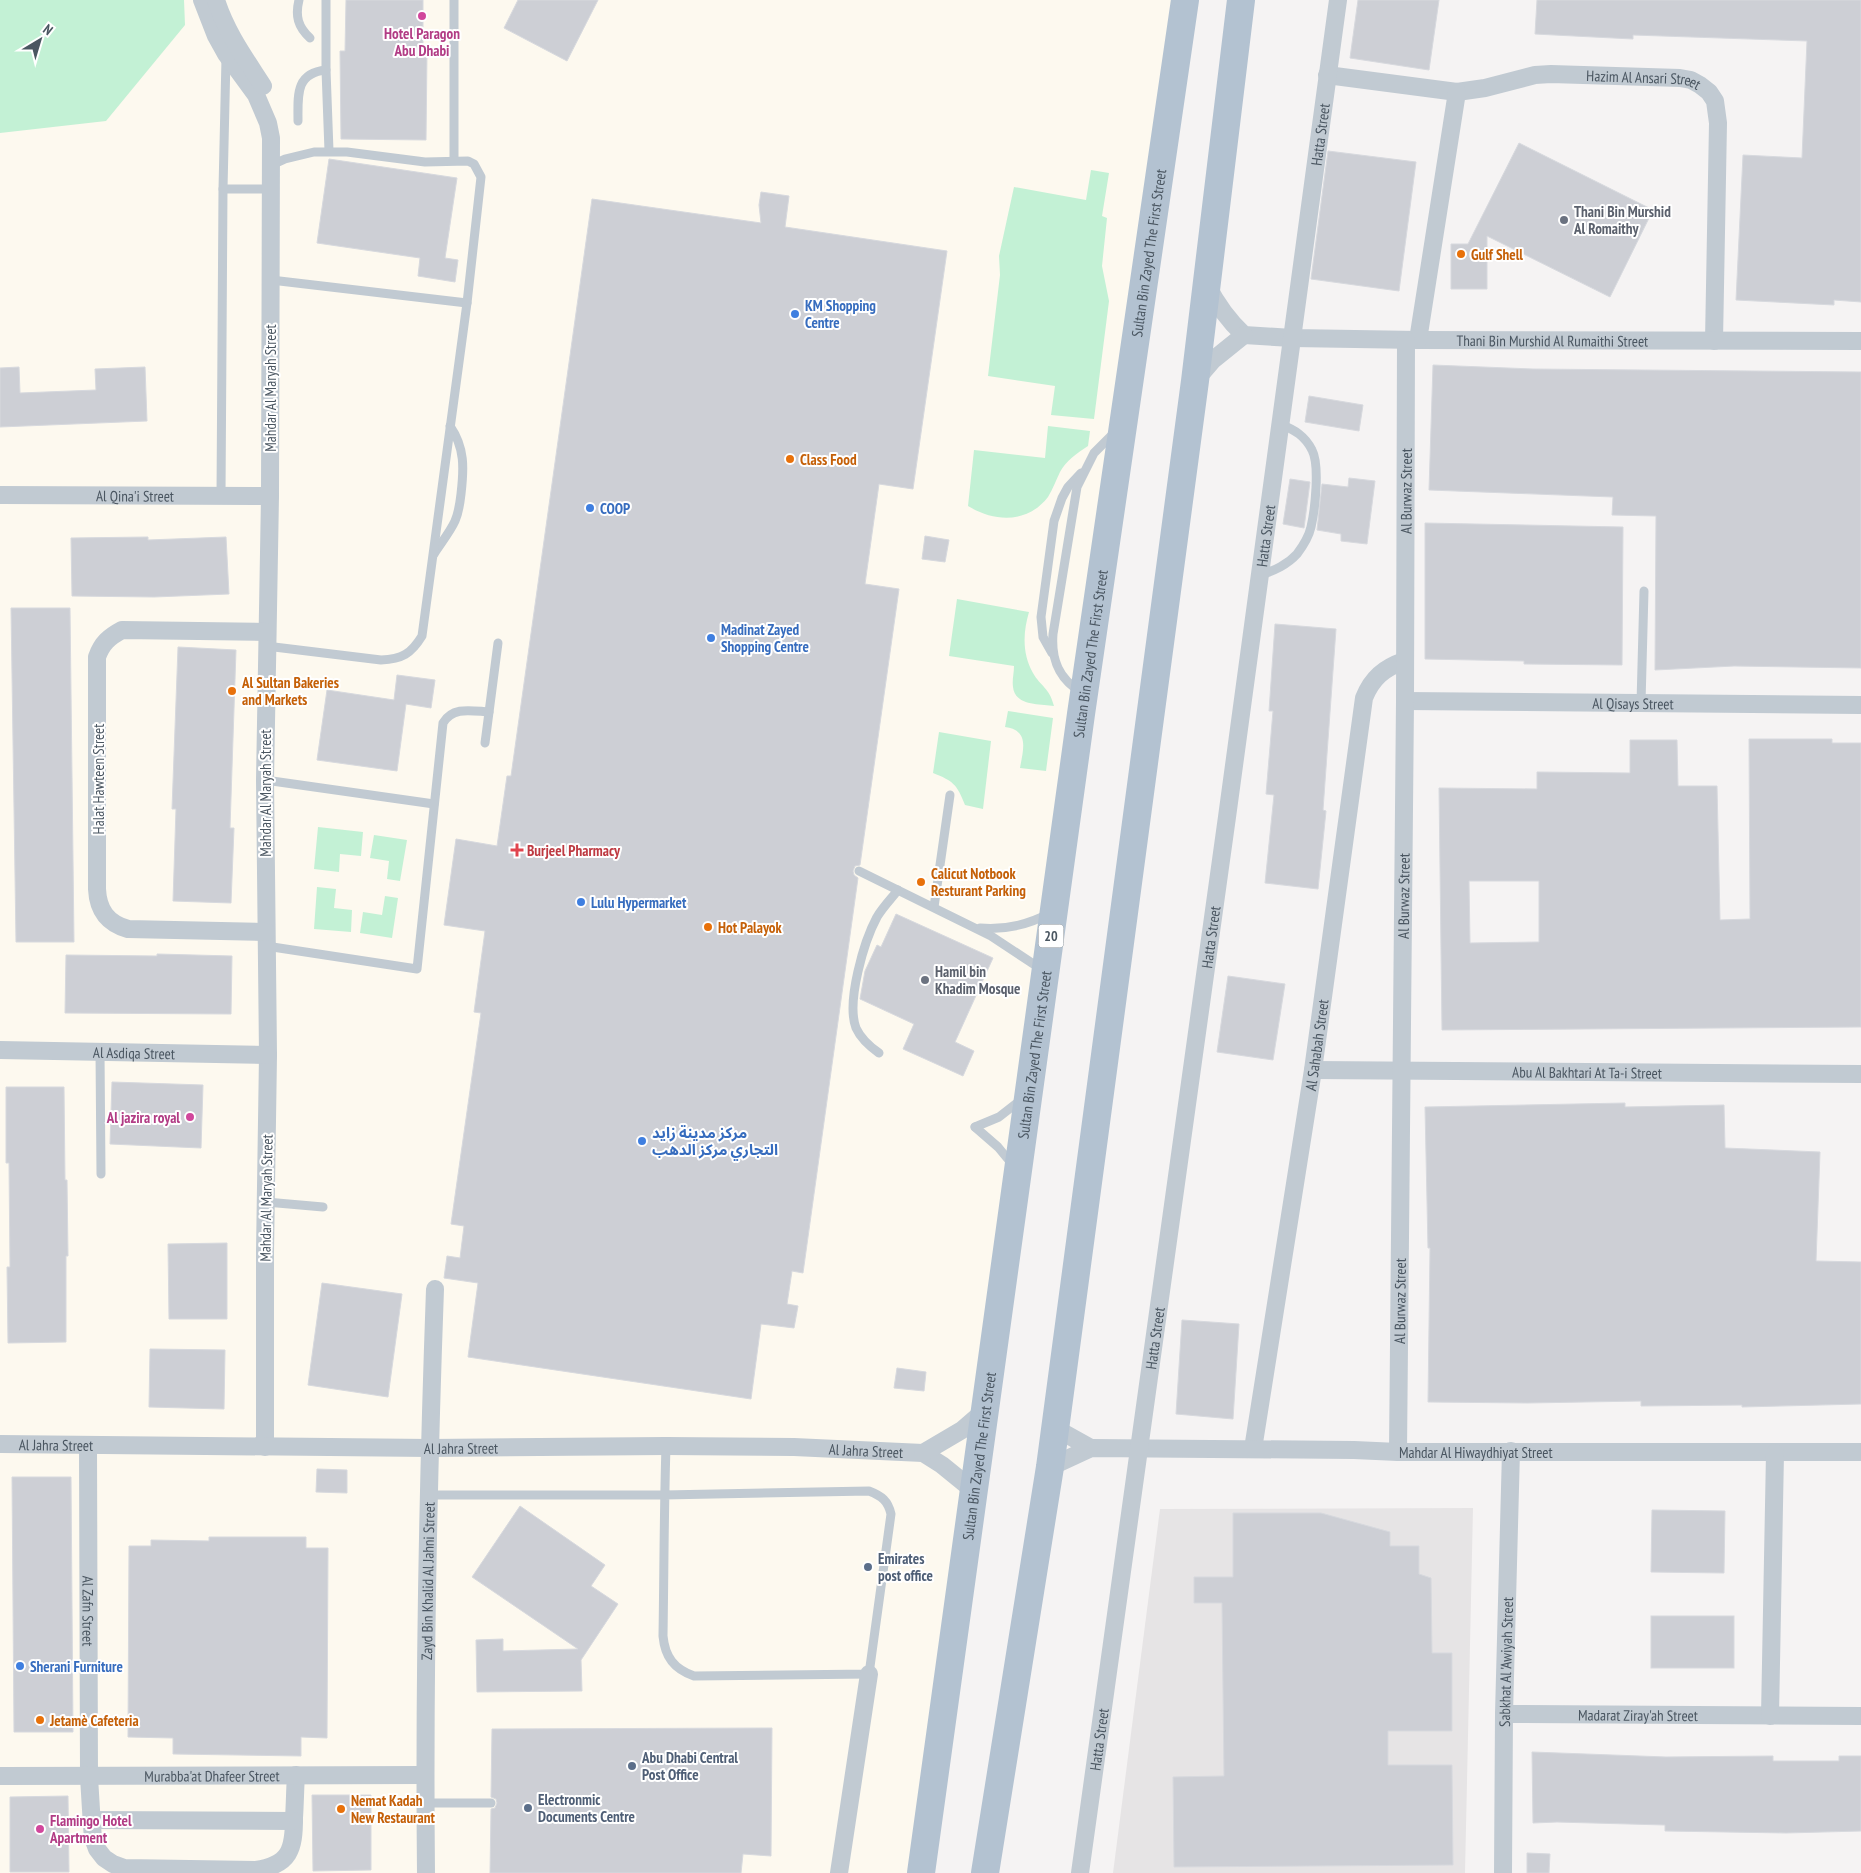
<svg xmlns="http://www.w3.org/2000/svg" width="1861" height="1873" viewBox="0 0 1861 1873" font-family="'PT Sans Narrow','Noto Sans Arabic',sans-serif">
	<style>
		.commercial { fill: #fdf9ef }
		.education { fill: #e6e4e5 }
		.green { fill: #c3f1d5 }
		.building { fill: #cdcfd5; stroke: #d7d9de; fill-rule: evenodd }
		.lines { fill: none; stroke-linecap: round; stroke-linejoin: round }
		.lane { stroke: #c1cad2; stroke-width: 9 }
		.street { stroke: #c1cad2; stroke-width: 18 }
		.primary { stroke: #b3c2d1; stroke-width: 28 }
		.hotel-dot { fill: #d1479c; stroke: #fff; stroke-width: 2 }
		.worship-dot { fill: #6b7280; stroke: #fff; stroke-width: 2 }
		.food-dot { fill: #e8710a; stroke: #fff; stroke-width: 2 }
		.shop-dot { fill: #3f7fe0; stroke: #fff; stroke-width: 2 }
		.health-dot { fill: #e0444e; stroke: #fff; stroke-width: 2 }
		.service-dot { fill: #5c6f8a; stroke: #fff; stroke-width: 2 }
		.labels { text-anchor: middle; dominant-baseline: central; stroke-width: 4; stroke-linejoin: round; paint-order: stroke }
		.shield { fill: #fff; stroke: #808990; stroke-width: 1 }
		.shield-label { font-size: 14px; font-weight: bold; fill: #4a5661 }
		.hotel-label { font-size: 15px; font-weight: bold; fill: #b23c85; stroke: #fff }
		.street-label { font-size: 15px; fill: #4a5661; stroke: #fff }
		.worship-label { font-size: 15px; font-weight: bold; fill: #5b616d; stroke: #fff; text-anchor: start }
		.food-label { font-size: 15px; font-weight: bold; fill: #c56008; stroke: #fff; text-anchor: start }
		.shop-label { font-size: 15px; font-weight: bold; fill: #366cbe; stroke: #fff; text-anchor: start }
		.health-label { font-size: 15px; font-weight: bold; fill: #be3a42; stroke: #fff; text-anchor: start }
		.service-label { font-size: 15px; font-weight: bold; fill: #4e5e75; stroke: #fff; text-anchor: start }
	</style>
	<rect width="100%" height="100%" fill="#f5f3f3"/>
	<path class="commercial" d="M 0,0 L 1172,0 L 910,1873 L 0,1873 Z"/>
	<path class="education" d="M 1473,1508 L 1465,1873 L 1113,1873 L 1160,1509 Z"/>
	<g class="green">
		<path d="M 0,0 L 184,0 L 185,25 L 106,121 L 0,133 Z"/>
		<path d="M 1091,170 L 1109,173 L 1102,216 L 1107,218 L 1102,266 L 1109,301 L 1094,419 L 1051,415 L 1055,386 L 988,376 L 1000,275 L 999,256 L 1014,187 L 1086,200 Z"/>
		<path d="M 1048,426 L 1090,431 L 1088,446 C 1077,453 1066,461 1060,472 C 1056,480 1053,489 1048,497 C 1027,524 994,522 968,506 L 974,450 L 1045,458 Z"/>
		<path d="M 957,599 L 1029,612 C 1023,632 1022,654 1033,673 C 1041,687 1049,687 1054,706 C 1040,704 1015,706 1013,687 C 1012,680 1014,673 1014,666 L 949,656 Z"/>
		<path d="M 1008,711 L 1053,718 L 1046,771 L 1020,768 C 1023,750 1030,730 1005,727 Z"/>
		<path d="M 939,732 L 991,741 L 983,809 L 965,805 C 957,784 953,781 933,773 Z"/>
		<path d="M 318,827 L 363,832 L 361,856 L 340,854 L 339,872 L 314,869 Z"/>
		<path d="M 374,835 L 407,840 L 400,881 L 387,879 L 389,861 L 370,858 Z"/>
		<path d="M 317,887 L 336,889 L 334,908 L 352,910 L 351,932 L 314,929 Z"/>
		<path d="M 385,896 L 398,898 L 392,938 L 360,933 L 363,912 L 382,915 Z"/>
	</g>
	<g class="building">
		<path d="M 346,0 L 423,0 L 423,51 L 427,51 L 426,140 L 341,139 L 340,51 L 345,51 Z"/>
		<path d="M 518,0 L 598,0 L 567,61 L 504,28 Z"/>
		<path d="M 1358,0 L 1439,0 L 1429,70 L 1350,58 Z"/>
		<path d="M 1537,0 L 1861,0 L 1861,302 L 1834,300 L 1834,305 L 1736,300 L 1743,155 L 1802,158 L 1807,41 L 1633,35 L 1633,39 L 1535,34 Z"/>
		<path d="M 1519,143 L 1653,210 L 1610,297 L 1487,236 L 1487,289 L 1451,289 L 1451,244 L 1468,244 Z"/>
		<path d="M 1328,151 L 1416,162 L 1399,291 L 1311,279 Z"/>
		<path d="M 329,159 L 457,178 L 445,258 L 458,260 L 455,282 L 418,276 L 420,258 L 317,243 Z"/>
		<path d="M 761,192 L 789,196 L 785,227 L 947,251 L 913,489 L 879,484 L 865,584 L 899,589 L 860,865 L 855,866 L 853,871 L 854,875 L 858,878 L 803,1273 L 792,1271 L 787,1304 L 798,1306 L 794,1328 L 761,1324 L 751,1399 L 468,1357 L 478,1283 L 444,1278 L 447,1256 L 460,1258 L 464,1226 L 451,1224 L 481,1013 L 474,1012 L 485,931 L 444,925 L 456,839 L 497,846 L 507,776 L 511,776 L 592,199 L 761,223 L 759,205 Z"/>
		<path d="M 1433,365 L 1533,369 L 1861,372 L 1861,668 L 1734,666 L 1655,670 L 1656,516 L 1612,515 L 1613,497 L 1429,490 Z"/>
		<path d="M 19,367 L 20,393 L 96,390 L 95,369 L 145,367 L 147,421 L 0,427 L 0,368 Z"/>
		<path d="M 1309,396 L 1363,405 L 1359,431 L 1305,422 Z"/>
		<path d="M 1349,478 L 1375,481 L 1367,544 L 1341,541 L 1341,534 L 1317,530 L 1322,484 L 1348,487 Z"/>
		<path d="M 1290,479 L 1310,482 L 1304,528 L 1283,524 Z"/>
		<path d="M 1425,523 L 1623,527 L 1622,665 L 1524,664 L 1524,661 L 1425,659 Z"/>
		<path d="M 925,536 L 949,540 L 945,562 L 922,559 Z"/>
		<path d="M 148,537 L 148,540 L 226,537 L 229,594 L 154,597 L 72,596 L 71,538 Z"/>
		<path d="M 11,608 L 70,608 L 74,942 L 16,942 Z"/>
		<path d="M 1275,624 L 1336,629 L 1323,810 L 1326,811 L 1318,889 L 1265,883 L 1274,795 L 1266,794 L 1273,711 L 1269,711 Z"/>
		<path d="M 178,647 L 236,650 L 230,828 L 234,828 L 231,903 L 173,901 L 176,809 L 172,809 Z"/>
		<path d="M 397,675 L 435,680 L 431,708 L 406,704 L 397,771 L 317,760 L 327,690 L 394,700 Z"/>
		<path d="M 1749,739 L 1832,739 L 1832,743 L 1861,743 L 1861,1027 L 1442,1030 L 1439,788 L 1537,789 L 1537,772 L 1630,773 L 1630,740 L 1677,740 L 1678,786 L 1717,786 L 1720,920 L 1750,919 ZM 1469,881 L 1539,881 L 1539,942 L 1470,943 Z"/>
		<path d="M 896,914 L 993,958 L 955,1042 L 974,1051 L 963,1076 L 903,1049 L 914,1024 L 860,999 L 865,971 L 877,945 L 881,947 Z"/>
		<path d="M 157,954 L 232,956 L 231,1014 L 65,1013 L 66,955 L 157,956 Z"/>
		<path d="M 1228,976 L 1285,984 L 1273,1060 L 1217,1052 Z"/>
		<path d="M 112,1082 L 203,1085 L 201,1148 L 110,1144 Z"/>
		<path d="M 6,1087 L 64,1087 L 65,1180 L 67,1180 L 68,1256 L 66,1256 L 66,1342 L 8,1343 L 7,1267 L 10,1267 L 9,1163 L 6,1163 Z"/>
		<path d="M 1625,1103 L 1625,1107 L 1724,1105 L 1725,1148 L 1820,1152 L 1816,1261 L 1861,1262 L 1861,1404 L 1742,1407 L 1742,1405 L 1641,1406 L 1641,1401 L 1527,1403 L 1428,1402 L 1430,1248 L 1428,1248 L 1425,1107 Z"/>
		<path d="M 227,1243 L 227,1319 L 169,1319 L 168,1244 Z"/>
		<path d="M 322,1283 L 402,1294 L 388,1397 L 308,1385 Z"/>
		<path d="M 1182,1320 L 1239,1324 L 1233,1419 L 1176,1414 Z"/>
		<path d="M 150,1349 L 225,1350 L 224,1409 L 149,1407 Z"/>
		<path d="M 897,1368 L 926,1372 L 924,1391 L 894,1388 Z"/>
		<path d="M 317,1469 L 347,1470 L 347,1493 L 316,1492 Z"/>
		<path d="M 12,1477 L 71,1477 L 73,1732 L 14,1732 Z"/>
		<path d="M 520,1506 L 605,1565 L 591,1586 L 618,1604 L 581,1660 L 582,1691 L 477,1692 L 476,1640 L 503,1639 L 503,1651 L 578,1649 L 472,1577 Z"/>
		<path d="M 1652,1510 L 1725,1511 L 1724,1573 L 1651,1572 Z"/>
		<path d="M 1233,1513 L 1321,1513 L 1390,1532 L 1390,1546 L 1419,1546 L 1419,1574 L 1431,1578 L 1432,1653 L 1452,1653 L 1452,1731 L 1388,1731 L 1388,1765 L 1452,1765 L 1453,1865 L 1174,1867 L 1173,1777 L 1224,1776 L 1222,1603 L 1194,1603 L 1194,1577 L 1233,1577 Z"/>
		<path d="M 209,1537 L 306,1537 L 306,1548 L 328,1548 L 327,1738 L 301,1737 L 301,1756 L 173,1754 L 173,1738 L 128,1737 L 129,1546 L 151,1546 L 151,1540 L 209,1541 Z"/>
		<rect x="1651" y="1616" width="83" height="52"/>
		<path d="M 772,1728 L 771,1856 L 743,1854 L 741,1873 L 490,1873 L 491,1809 L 495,1808 L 497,1803 L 496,1799 L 491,1797 L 492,1729 Z"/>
		<path d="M 1532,1752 L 1666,1757 L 1773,1756 L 1773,1761 L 1839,1761 L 1839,1756 L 1861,1756 L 1861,1831 L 1786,1833 L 1665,1831 L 1665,1825 L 1557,1822 L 1533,1823 Z"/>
		<path d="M 312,1795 L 371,1795 L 371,1870 L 313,1871 Z"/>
		<path d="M 68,1796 L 69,1872 L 10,1872 L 10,1797 Z"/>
		<path d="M 1527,1853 L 1550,1854 L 1549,1873 L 1527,1873 Z"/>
	</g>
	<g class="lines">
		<g class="lane">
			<path d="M 299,0 C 295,16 298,27 310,38"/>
			<path d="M 326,0 L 326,70 L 329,151"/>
			<path d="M 298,121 C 298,96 295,73 326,70"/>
			<path d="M 454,160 L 454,0"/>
			<path d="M 223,189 L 272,189"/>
			<path d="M 271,280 L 467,303"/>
			<path d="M 221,495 L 223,189 L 226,58"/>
			<path d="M 434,554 C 441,543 450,532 455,521 C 459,512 460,503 461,494 C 464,468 465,448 450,426"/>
			<path d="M 1261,575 C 1275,570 1287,565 1297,554 C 1303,546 1309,536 1311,527 C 1315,510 1320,465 1312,450 C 1305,436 1295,430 1280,424"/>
			<path d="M 266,646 L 381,660 C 402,659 411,654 422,636 L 467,303 L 481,177 L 474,164 L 468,161 L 425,162 L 347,152 L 314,152 L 285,159 L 272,165"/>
			<path d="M 1052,653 L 1043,637 L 1041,617 L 1054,521 L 1062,498 L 1068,487 L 1081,473"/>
			<path d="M 1081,692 C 1059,679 1051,660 1053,634 L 1077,487 L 1094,453 L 1116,431"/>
			<path d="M 1641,703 L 1644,591"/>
			<path d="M 485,743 L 498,643"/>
			<path d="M 265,780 L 434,804"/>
			<path d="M 859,871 L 991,936 L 1041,969"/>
			<path d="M 934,907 L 950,795"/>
			<path d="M 980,928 C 1005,930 1028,925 1050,913"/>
			<path d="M 266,946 L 417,969 L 443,723 C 453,706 472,711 489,712"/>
			<path d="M 100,1052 L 101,1174"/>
			<path d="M 879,1053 C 869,1046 861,1039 856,1028 C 846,1002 864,941 877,917 C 883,907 891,899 898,890"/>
			<path d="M 975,1127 L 999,1117 L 1022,1099"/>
			<path d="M 975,1127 L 998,1147 L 1012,1164"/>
			<path d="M 266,1202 L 323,1207"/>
			<path d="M 429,1495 L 664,1495 L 869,1491 C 882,1496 888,1501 891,1514 L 869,1674 L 694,1676 C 674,1669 665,1657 663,1636 C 664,1573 664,1509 666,1446"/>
			<path d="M 425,1803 L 491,1803"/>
		</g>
		<g class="street">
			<path d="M 202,0 L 216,36 L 226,54 L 256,95 L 268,123 L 271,138 L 270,496 L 265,780 L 268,1055 L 265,1252 L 265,1447"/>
			<path d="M 216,0 C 226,32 245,58 263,86"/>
			<path id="s1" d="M 1327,75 L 1457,92 L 1485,88 L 1535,75 L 1551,74 L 1680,78 L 1691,80 L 1700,85 L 1709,92 L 1715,101 L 1718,123 L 1714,341"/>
			<path id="s2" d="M 1207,285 C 1217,305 1228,320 1244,335 L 1292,338 L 1418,340 L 1861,341"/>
			<path d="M 1418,340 L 1457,92"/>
			<path d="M 1195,381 L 1213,360 L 1244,335"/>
			<path id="s3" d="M 0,495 L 270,496"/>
			<path id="s4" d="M 1405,701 L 1861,705"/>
			<path d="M 266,932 L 128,929 C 107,923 98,910 97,889 L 97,657 C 102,643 109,637 122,630 L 267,632"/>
			<path id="s5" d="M 0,1050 L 268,1055"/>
			<path id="s6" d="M 1313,1070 L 1861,1074"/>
			<path d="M 1055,1428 L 1091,1448"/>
			<path id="s7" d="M 0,1444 L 430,1448 L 666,1446 L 794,1447 L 923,1453 L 942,1465 L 974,1491"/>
			<path id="s8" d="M 88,1445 L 89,1777 L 92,1826 L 93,1838 L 97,1849 L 104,1858 L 113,1864 L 124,1868 L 256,1870 C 290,1865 294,1849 294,1818 C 295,1803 295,1789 296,1775"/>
			<path id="s9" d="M 1253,1449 L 1313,1070 L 1364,698 C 1372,678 1384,668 1404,661"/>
			<path id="s10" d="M 1398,1452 L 1405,701 L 1406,340"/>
			<path d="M 923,1453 L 962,1430 L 984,1411"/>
			<path id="s11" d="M 1050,1467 L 1091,1448 L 1354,1450 L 1398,1452 L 1861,1452"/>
			<path id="s12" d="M 1504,1714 L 1861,1716"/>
			<path d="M 1770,1716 L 1775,1453"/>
			<path id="s13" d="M 0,1776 L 425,1775"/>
			<path d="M 92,1820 L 294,1821"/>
			<path id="s14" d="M 426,1873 C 424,1679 428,1484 435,1289"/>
			<path d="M 839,1873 L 869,1674"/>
			<path id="s15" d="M 1080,1873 L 1227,817 L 1338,0"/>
			<path id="s16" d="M 1503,1873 L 1504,1714 L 1511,1451"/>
		</g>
		<g class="primary">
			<path id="s17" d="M 921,1873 L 1081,714 L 1185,0"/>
			<path d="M 985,1873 L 1050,1467 L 1195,381 L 1241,0"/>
		</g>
	</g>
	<g class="hotel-dot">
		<circle cx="422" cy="16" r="5"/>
		<circle cx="190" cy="1117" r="5"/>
		<circle cx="40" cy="1829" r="5"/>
	</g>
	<g class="worship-dot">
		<circle cx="1564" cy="220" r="5"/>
		<circle cx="925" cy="980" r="5"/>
	</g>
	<g class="food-dot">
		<circle cx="1461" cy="254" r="5"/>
		<circle cx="790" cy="459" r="5"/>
		<circle cx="232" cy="691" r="5"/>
		<circle cx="921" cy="882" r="5"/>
		<circle cx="708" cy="927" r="5"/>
		<circle cx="40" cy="1720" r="5"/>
		<circle cx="341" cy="1809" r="5"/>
	</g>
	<g class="shop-dot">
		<circle cx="795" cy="314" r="5"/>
		<circle cx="590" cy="508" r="5"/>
		<circle cx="711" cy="638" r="5"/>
		<circle cx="581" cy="902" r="5"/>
		<circle cx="642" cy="1141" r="5"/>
		<circle cx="20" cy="1666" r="5"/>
	</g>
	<path class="health-dot" d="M514.5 842.5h5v5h5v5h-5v5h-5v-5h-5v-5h5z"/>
	<g class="service-dot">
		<circle cx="868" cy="1567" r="5"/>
		<circle cx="632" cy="1766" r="5"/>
		<circle cx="528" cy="1808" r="5"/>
	</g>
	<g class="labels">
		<rect class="shield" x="1038.5" y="924.5" width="25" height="23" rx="4"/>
		<g class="shield-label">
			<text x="1051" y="936">20</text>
		</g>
		<g class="hotel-label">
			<text x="422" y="33">Hotel Paragon<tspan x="422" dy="17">Abu Dhabi</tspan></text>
			<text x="180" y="1117" text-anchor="end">Al jazira royal</text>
			<text x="50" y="1820" text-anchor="start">Flamingo Hotel<tspan x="50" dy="17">Apartment</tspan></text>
		</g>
		<g class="street-label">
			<text stroke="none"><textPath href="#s1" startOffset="320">Hazim Al Ansari Street</textPath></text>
			<text stroke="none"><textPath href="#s15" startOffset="1755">Hatta Street</textPath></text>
			<text stroke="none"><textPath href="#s17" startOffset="1636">Sultan Bin Zayed The First Street</textPath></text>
			<text stroke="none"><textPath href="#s2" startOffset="371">Thani Bin Murshid Al Rumaithi Street</textPath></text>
			<text transform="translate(270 388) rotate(-90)">Mahdar Al Maryah Street</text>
			<text stroke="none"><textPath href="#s10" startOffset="961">Al Burwaz Street</textPath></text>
			<text stroke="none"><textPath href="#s3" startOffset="135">Al Qina'i Street</textPath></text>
			<text stroke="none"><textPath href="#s15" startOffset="1350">Hatta Street</textPath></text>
			<text stroke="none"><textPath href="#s17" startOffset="1231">Sultan Bin Zayed The First Street</textPath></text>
			<text stroke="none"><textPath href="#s4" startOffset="228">Al Qisays Street</textPath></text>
			<text transform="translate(98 779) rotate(-90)">Halat Hawteen Street</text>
			<text transform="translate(265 793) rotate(-90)">Mahdar Al Maryah Street</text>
			<text stroke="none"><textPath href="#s10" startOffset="556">Al Burwaz Street</textPath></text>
			<text stroke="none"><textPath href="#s15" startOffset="945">Hatta Street</textPath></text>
			<text stroke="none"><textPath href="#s9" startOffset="409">Al Sahabah Street</textPath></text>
			<text stroke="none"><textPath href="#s5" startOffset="134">Al Asdiqa Street</textPath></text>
			<text stroke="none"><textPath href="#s17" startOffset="826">Sultan Bin Zayed The First Street</textPath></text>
			<text stroke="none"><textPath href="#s6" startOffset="274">Abu Al Bakhtari At Ta-i Street</textPath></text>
			<text transform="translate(266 1198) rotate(-89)">Mahdar Al Maryah Street</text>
			<text stroke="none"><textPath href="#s10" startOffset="151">Al Burwaz Street</textPath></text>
			<text stroke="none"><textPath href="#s15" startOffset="540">Hatta Street</textPath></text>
			<text stroke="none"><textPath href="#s7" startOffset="56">Al Jahra Street</textPath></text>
			<text stroke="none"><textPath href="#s7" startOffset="461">Al Jahra Street</textPath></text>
			<text stroke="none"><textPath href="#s7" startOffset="866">Al Jahra Street</textPath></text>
			<text stroke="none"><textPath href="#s11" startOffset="430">Mahdar Al Hiwaydhiyat Street</textPath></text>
			<text stroke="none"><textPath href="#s17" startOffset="421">Sultan Bin Zayed The First Street</textPath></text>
			<text stroke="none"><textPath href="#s14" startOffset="292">Zayd Bin Khalid Al Jahni Street</textPath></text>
			<text stroke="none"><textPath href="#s8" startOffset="166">Al Zafn Street</textPath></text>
			<text stroke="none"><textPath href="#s16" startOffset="211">Sabkhat Al 'Awiyah Street</textPath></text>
			<text stroke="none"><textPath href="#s12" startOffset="134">Madarat Ziray'ah Street</textPath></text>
			<text stroke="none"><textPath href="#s15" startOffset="135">Hatta Street</textPath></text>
			<text stroke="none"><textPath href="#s13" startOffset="212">Murabba'at Dhafeer Street</textPath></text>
		</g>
		<g class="worship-label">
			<text x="1574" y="211">Thani Bin Murshid<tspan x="1574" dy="17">Al Romaithy</tspan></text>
			<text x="935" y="971">Hamil bin<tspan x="935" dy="17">Khadim Mosque</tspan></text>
		</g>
		<g class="food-label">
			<text x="1471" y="254">Gulf Shell</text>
			<text x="800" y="459">Class Food</text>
			<text x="242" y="682">Al Sultan Bakeries<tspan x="242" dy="17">and Markets</tspan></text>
			<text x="931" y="873">Calicut Notbook<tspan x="931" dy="17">Resturant Parking</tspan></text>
			<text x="718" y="927">Hot Palayok</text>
			<text x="50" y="1720">Jetamè Cafeteria</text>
			<text x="351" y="1800">Nemat Kadah<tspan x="351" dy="17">New Restaurant</tspan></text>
		</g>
		<g class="shop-label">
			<text x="805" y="305">KM Shopping<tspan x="805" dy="17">Centre</tspan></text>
			<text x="600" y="508">COOP</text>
			<text x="721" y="629">Madinat Zayed<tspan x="721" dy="17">Shopping Centre</tspan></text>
			<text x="591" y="902">Lulu Hypermarket</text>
			<text x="652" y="1132">مركز مدينة زايد<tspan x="652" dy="17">التجاري مركز الدهب</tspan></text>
			<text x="30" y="1666">Sherani Furniture</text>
		</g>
		<g class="health-label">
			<text x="527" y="850">Burjeel Pharmacy</text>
		</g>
		<g class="service-label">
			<text x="878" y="1558">Emirates<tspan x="878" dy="17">post office</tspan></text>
			<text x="642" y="1757">Abu Dhabi Central<tspan x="642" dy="17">Post Office</tspan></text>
			<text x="538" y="1799">Electronmic<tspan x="538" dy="17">Documents Centre</tspan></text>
		</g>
	</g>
	<g transform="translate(40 40) rotate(38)" stroke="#ffffff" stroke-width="4" paint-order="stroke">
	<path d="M0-4L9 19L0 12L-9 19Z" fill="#4a5661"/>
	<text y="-8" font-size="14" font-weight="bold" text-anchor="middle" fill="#4a5661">N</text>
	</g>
</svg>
